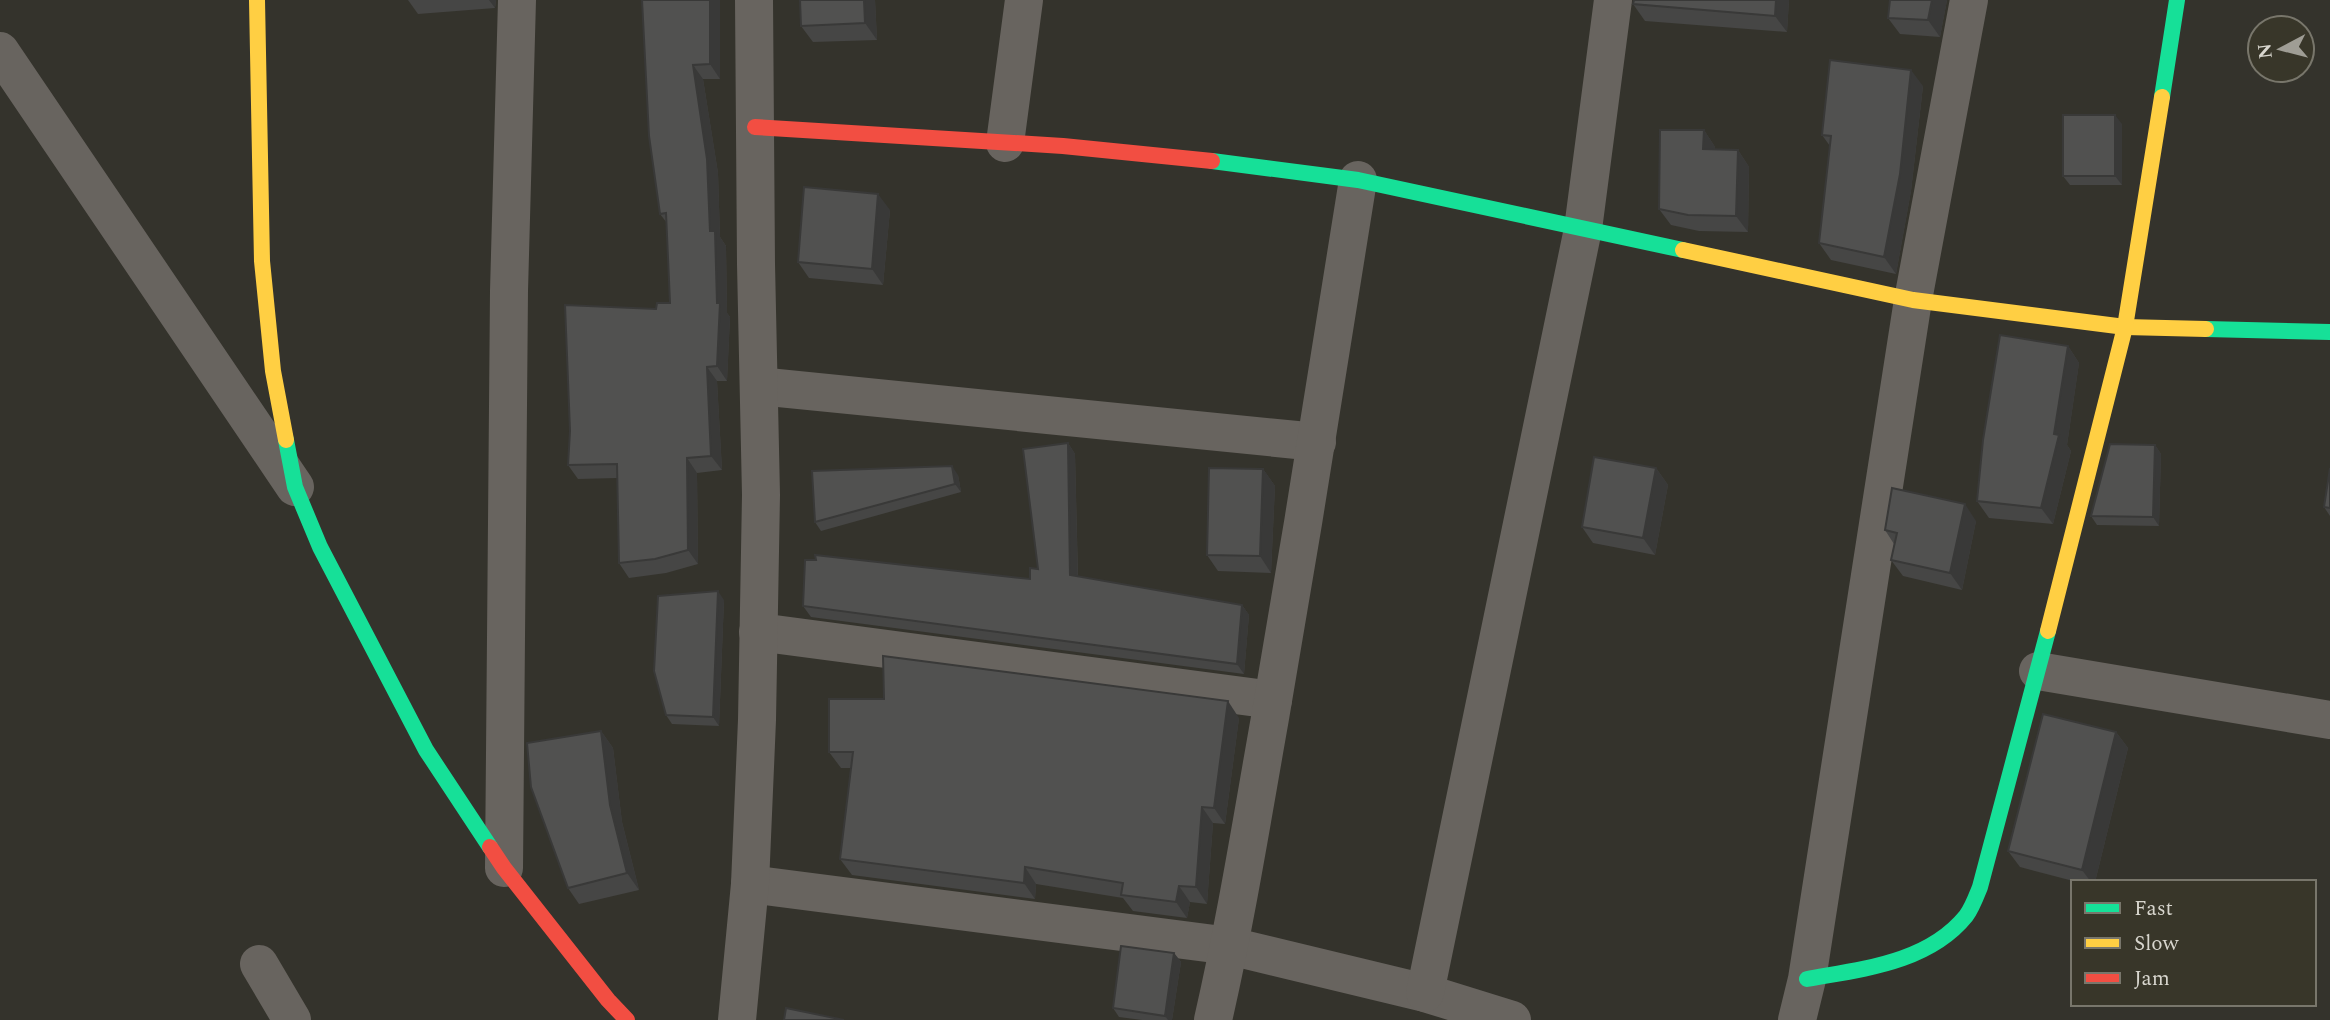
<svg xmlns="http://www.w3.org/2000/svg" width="2330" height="1020" viewBox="0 0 2330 1020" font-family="Spectral,serif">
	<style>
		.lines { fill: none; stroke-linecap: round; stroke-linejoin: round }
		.street { stroke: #68645f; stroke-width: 38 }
		.fast { stroke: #16e098; stroke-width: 16 }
		.slow { stroke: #ffcf43; stroke-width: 16 }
		.jam { stroke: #f24e42; stroke-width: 16 }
		.wall { fill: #464645 }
		.shaded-wall { fill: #393938 }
		.building { fill: #515150; stroke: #393938; stroke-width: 2 }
	</style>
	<rect width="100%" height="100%" fill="#34332c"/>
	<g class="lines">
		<g class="street">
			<path d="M 0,51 L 295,487"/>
			<path d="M 1005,143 L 1024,0"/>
			<path d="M 759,386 L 1317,442"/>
			<path d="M 758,632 L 1273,700"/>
			<path d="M 2038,671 L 2330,720"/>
			<path d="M 504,868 L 509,291 L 517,0"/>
			<path d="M 750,884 L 1230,946 L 1425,993 L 1512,1020"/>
			<path d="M 259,964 L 292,1020"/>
			<path d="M 1425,993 L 1583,229 L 1613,0"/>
			<path d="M 737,1020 L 750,884 L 757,720 L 761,495 L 756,264 L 754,0"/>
			<path d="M 1213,1020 C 1236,920 1252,819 1270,718 C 1301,539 1330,359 1358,180"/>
			<path d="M 1797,1020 L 1807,979 L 1913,300 L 1969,0"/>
		</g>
		<g class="fast">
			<path d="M 2162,97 L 2177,0"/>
			<path d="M 1212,161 L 1358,180 L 1683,250"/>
			<path d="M 2206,329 L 2330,332"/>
			<path d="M 286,440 L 295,487 L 320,547 L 426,750 L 490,847"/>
			<path d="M 1807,979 C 1862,969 1928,963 1966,916 C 1972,908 1976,897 1980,887 L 2048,631"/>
		</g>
		<g class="slow">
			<path d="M 257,0 L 262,261 L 273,371 L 286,440"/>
			<path d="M 1683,250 L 1913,300 L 2125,327 L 2206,329"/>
			<path d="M 2048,631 L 2125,327 L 2162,97"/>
		</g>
		<g class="jam">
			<path d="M 755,127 L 1063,146 L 1212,161"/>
			<path d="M 490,847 L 504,868 L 608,1000 L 627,1020"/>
		</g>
	</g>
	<g class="wall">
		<path d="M 408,0 L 496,0 L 495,8 L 418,14 Z"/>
		<path d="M 642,0 L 720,0 L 720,79 L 703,79 L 718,173 L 720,237 L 726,246 L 727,313 L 730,317 L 727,381 L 717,381 L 722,470 L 697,473 L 698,564 L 666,573 L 629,578 L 619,563 L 617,478 L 578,479 L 568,465 L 656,309 L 670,303 L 667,223 L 660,214 Z"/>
		<path d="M 800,0 L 875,0 L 877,40 L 813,42 L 801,26 Z"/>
		<path d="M 1634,0 L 1789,0 L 1787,32 L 1645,21 L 1633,4 Z"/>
		<path d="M 1890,0 L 1947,0 L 1940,37 L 1900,34 L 1888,18 Z"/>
		<path d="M 1923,86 L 1911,191 L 1896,274 L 1831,260 L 1819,243 L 1830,146 L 1822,135 Z"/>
		<path d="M 2122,124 L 2122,185 L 2070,185 L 2063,176 Z"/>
		<path d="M 1704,130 L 1715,147 L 1715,149 L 1738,150 L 1749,167 L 1748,232 L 1699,231 L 1671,225 L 1659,209 Z"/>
		<path d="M 890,210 L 883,285 L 809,278 L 798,262 Z"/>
		<path d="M 2068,346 L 2079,363 L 2067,445 L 2071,451 L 2053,524 L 1989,518 L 1977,501 Z"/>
		<path d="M 1068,443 L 1075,454 L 1078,576 L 1242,605 L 1249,615 L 1244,674 L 811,617 L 803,606 L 1030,579 L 1038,569 Z"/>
		<path d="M 2155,445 L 2161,454 L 2159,526 L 2097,525 L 2091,516 Z"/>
		<path d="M 1656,468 L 1668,485 L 1655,555 L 1593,543 L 1582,527 Z"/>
		<path d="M 2330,468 L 2330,516 L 2324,507 Z"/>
		<path d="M 1263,469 L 1275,486 L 1271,573 L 1218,571 L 1207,555 Z"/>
		<path d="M 958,475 L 961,492 L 821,531 L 815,522 Z"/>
		<path d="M 1976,521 L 1962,590 L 1903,576 L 1891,560 L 1894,544 L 1885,530 Z"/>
		<path d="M 724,600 L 719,726 L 672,724 L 666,715 Z"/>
		<path d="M 1239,718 L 1225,824 L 1213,823 L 1207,904 L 1190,902 L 1187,918 L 1133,911 L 1123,898 L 1036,884 L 1035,899 L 852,875 L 840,859 L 851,768 L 841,768 L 829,752 Z"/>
		<path d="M 601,731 L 613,748 L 622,822 L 639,890 L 579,904 L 568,888 Z"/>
		<path d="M 2116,732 L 2128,748 L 2095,882 L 2077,882 L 2020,867 L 2008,851 Z"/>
		<path d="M 1174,953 L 1181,962 L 1172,1020 L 1142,1020 L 1119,1017 L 1113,1008 Z"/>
	</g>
	<g class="shaded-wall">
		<path d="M 489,0 L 496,0 L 495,8 Z"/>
		<path d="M 710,0 L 720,0 L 720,79 L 710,64 Z"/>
		<path d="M 864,0 L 875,0 L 877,40 L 865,23 Z"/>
		<path d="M 1776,0 L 1789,0 L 1787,32 L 1775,16 Z"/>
		<path d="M 1932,0 L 1947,0 L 1940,37 L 1928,20 Z"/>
		<path d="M 693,65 L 703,79 L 718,173 L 720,237 L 726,246 L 727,313 L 730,317 L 727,381 L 717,366 L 717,303 Z"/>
		<path d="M 1911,70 L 1923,86 L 1911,191 L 1896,274 L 1884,257 Z"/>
		<path d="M 2115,115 L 2122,124 L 2122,185 L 2115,176 Z"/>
		<path d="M 1704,130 L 1715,147 L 1715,165 L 1703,149 Z"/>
		<path d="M 1738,150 L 1749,167 L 1748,232 L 1736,216 Z"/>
		<path d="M 878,194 L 890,210 L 883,285 L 872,269 Z"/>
		<path d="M 2068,346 L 2079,363 L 2067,445 L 2071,451 L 2053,524 L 2041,508 L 2054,434 Z"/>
		<path d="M 707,367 L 717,381 L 722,470 L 711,456 Z"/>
		<path d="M 1068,443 L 1075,454 L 1078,586 L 1070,575 Z"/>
		<path d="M 2155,445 L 2161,454 L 2159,526 L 2153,517 Z"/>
		<path d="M 687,458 L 697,473 L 698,564 L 688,550 Z"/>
		<path d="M 952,466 L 958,475 L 961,492 L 955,484 Z"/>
		<path d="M 1656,468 L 1668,485 L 1655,555 L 1643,538 Z"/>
		<path d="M 1263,469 L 1275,486 L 1271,573 L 1260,556 Z"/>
		<path d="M 1965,504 L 1976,521 L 1962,590 L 1950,573 Z"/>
		<path d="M 718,591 L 724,600 L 719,726 L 713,717 Z"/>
		<path d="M 1242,605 L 1249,615 L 1244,674 L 1237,664 Z"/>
		<path d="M 1228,701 L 1239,718 L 1225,824 L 1214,808 Z"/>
		<path d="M 601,731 L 613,748 L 622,822 L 639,890 L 627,873 L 610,805 Z"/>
		<path d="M 2116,732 L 2128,748 L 2095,882 L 2091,882 L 2082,870 Z"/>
		<path d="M 1202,807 L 1213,823 L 1207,904 L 1196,887 Z"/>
		<path d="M 1025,867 L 1036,884 L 1035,899 L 1024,883 Z"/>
		<path d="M 1179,886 L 1190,902 L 1187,918 L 1176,902 Z"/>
		<path d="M 1174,953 L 1181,962 L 1172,1020 L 1168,1020 L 1165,1016 Z"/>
	</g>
	<g class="building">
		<path d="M 642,0 L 710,0 L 710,64 L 693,65 L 707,159 L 710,231 L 715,231 L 717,303 L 720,303 L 717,366 L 707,367 L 711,456 L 687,458 L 688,550 L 655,559 L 619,563 L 617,464 L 568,465 L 570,431 L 565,305 L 656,309 L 657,303 L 670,303 L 666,213 L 660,214 L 649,136 Z"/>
		<path d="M 800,0 L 864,0 L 865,23 L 801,26 Z"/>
		<path d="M 1634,0 L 1776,0 L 1775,16 L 1633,4 Z"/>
		<path d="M 1890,0 L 1932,0 L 1928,20 L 1888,18 Z"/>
		<path d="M 1830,60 L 1911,70 L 1900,174 L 1884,257 L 1819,243 L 1831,136 L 1822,135 Z"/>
		<rect x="2063" y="115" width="52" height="61"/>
		<path d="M 1660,130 L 1704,130 L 1703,149 L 1738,150 L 1736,216 L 1688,215 L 1659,209 Z"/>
		<path d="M 804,187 L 878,194 L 872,269 L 798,262 Z"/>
		<path d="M 2000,335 L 2068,346 L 2054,434 L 2059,435 L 2041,508 L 1977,501 L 1983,440 Z"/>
		<path d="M 1068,443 L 1070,575 L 1242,605 L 1237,664 L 803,606 L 805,560 L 816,560 L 815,555 L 1030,579 L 1030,568 L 1038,569 L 1023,449 Z"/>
		<path d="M 2110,444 L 2155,445 L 2153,517 L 2091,516 Z"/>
		<path d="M 1594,457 L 1656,468 L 1643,538 L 1582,527 Z"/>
		<path d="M 952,466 L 955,484 L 815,522 L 812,471 Z"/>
		<path d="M 1209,468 L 1263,469 L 1260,556 L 1207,555 Z"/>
		<path d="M 2330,468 L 2330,508 L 2324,507 Z"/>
		<path d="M 1892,488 L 1965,504 L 1950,573 L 1891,560 L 1897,533 L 1885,530 Z"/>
		<path d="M 718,591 L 713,717 L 666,715 L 654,671 L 658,596 Z"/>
		<path d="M 883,656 L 1228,701 L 1214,808 L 1202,807 L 1196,887 L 1179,886 L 1176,902 L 1121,895 L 1123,883 L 1025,867 L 1024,883 L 840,859 L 853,752 L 829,752 L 829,699 L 884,699 Z"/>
		<path d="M 2043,714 L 2116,732 L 2082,870 L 2008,851 Z"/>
		<path d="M 601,731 L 610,805 L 627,873 L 568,888 L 531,787 L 527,743 Z"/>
		<path d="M 1121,946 L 1174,953 L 1165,1016 L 1113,1008 Z"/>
		<path d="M 786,1008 L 844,1020 L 784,1020 Z"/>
	</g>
	<rect x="2071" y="880" width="245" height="126" fill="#383629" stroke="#78766b" stroke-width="2"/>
	<rect x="2085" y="903" width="35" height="10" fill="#16e098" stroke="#78766b" stroke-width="2"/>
	<text x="2134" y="915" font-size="21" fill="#d8d6ce">Fast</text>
	<rect x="2085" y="938" width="35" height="10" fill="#ffcf43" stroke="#78766b" stroke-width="2"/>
	<text x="2134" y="950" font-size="21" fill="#d8d6ce">Slow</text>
	<rect x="2085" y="973" width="35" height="10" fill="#f24e42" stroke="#78766b" stroke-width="2"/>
	<text x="2134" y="985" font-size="21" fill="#d8d6ce">Jam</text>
	<g transform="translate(2281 49) rotate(263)"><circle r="33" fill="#383629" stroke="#78766b" stroke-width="2"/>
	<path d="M0-5L12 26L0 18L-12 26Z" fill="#9f9d95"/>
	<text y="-10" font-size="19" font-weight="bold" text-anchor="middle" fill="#d8d6ce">N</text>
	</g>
</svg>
